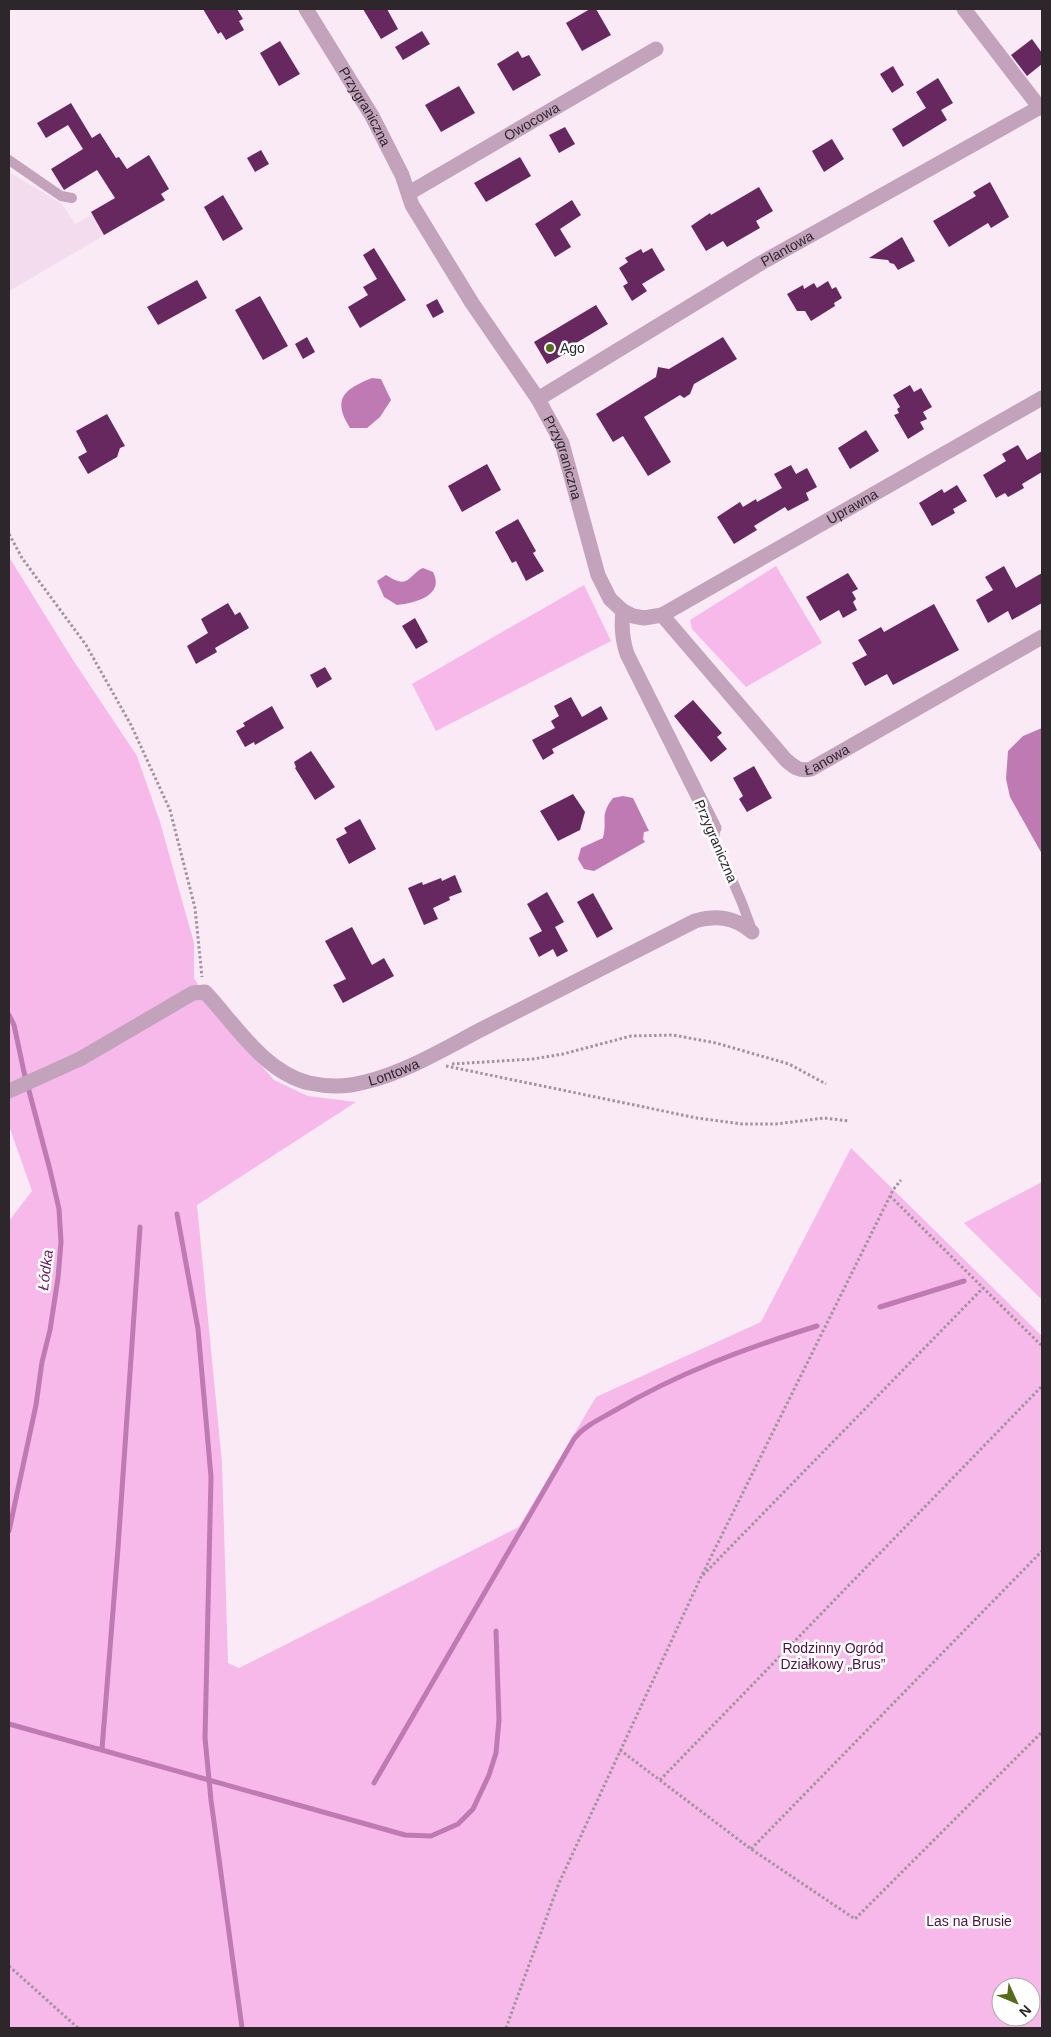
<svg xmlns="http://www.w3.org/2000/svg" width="1051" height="2037" viewBox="0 0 1051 2037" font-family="Helvetica,sans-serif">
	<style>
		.built { fill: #f2dced }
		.green { fill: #f6b9ea; fill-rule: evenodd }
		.water { fill: #bf7ab3 }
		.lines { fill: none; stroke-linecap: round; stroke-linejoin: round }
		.stream { stroke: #bf7ab3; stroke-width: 5 }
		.building { fill: #66285e }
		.path { stroke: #a0949d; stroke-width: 3; stroke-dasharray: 2.5 2.5; stroke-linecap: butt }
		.service { stroke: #c3a3bc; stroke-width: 10 }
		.minor { stroke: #c3a3bc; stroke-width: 15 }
		.poi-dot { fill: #576c1b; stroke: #fff; stroke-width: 2 }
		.labels { text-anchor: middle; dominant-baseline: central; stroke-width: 5; stroke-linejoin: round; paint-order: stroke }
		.street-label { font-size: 14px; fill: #2d272c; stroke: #fff }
		.poi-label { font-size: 14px; fill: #2d272c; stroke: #fff; text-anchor: start }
		.park-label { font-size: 14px; fill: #4f1047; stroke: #fff }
		.water-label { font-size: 15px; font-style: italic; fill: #6d1a63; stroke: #fff }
	</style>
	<rect width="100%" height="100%" fill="#faeaf6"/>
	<path class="built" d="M 9,172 L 62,204 L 75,224 L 92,215 L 91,211 L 103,204 L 117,228 L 9,291 Z"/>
	<g class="green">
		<path d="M 9,557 L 71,657 L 137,756 L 160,822 L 194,943 L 194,978 L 221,1020 L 274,1080 L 308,1096 L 356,1102 L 197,1205 L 222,1463 L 228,1663 L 239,1668 L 519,1527 L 596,1397 L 761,1322 L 851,1148 L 1042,1336 L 1042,2028 L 9,2028 L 9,1221 L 32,1191 L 9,1126 ZM 1001,1987 L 1031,1987 L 1031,2017 L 1001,2017 Z"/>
		<path d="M 776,566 L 822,643 L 746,687 L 692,629 L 690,620 Z"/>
		<path d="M 584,585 L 611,641 L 436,731 L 412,684 Z"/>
		<path d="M 1042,1182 L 1042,1300 L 964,1223 Z"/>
	</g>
	<g class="water">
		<path d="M 372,378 L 381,379 L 391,400 L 380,417 L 367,428 L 350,428 C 331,398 345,389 372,378 Z"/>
		<path d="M 423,568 L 433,572 C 445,595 416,603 397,605 L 384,597 L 377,581 L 386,575 C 390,577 394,580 398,581 C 409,585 414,571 423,568 Z"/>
		<path d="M 1042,728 L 1042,854 L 1010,797 L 1006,779 L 1008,751 L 1023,736 Z"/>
		<path d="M 623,796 L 633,798 L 649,831 L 644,832 L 643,839 L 645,842 L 594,871 L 584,869 L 578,859 L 581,848 L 603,838 C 608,819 599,816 613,798 Z"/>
	</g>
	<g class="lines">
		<g class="stream">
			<path d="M 9,1015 L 14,1025 L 24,1072 L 50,1170 L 59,1209 L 61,1242 L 58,1278 L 50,1330 L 42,1362 L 36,1405 L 9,1531"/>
			<path d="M 177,1214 L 198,1329 L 211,1477 L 205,1738 L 211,1800 L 242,2028"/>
			<path d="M 880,1307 L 964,1281"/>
			<path d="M 9,1724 L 405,1835 L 431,1836 L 458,1824 L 473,1809 L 489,1775 L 496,1753 L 499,1720 L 496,1631"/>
			<path d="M 102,1749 L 118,1548 L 140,1227"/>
			<path d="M 374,1783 L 574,1439 C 584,1426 600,1419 614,1411 C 678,1373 746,1348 817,1326"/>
		</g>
	</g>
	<g class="building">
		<path d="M 203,9 L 237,9 L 243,19 L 239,21 L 244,30 L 226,40 L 221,32 L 218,34 Z"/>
		<path d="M 363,9 L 387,9 L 398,29 L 381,39 Z"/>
		<path d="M 590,9 L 596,9 L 611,35 L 582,51 L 566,23 Z"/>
		<path d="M 422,31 L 430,44 L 403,60 L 395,47 Z"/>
		<path d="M 1032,39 L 1042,53 L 1042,64 L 1027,76 L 1011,55 Z"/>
		<path d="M 280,41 L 300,74 L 279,86 L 260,53 Z"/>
		<path d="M 518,51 L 522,58 L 529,55 L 541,75 L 513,91 L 497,64 Z"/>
		<path d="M 893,66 L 904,85 L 892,93 L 880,74 Z"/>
		<path d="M 938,78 L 953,103 L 941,110 L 947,120 L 903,147 L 892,129 L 926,108 L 916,92 Z"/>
		<path d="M 459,86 L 475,113 L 441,132 L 425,105 Z"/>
		<path d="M 71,103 L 92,138 L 100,133 L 116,158 L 119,157 L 127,169 L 149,155 L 169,189 L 161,194 L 165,200 L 104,235 L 91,212 L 115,198 L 97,170 L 64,190 L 51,169 L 83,149 L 68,125 L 46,138 L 37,123 Z"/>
		<path d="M 565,127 L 575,144 L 559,153 L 549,135 Z"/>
		<path d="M 832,139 L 844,159 L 824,172 L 812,151 Z"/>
		<path d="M 261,150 L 269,164 L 255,172 L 247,158 Z"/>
		<path d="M 520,157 L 531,176 L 486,202 L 474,183 Z"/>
		<path d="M 990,182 L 1009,217 L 991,228 L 988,223 L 949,247 L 933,221 L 976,196 L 973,192 Z"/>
		<path d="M 759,187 L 773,211 L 756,221 L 760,228 L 727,247 L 723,241 L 706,251 L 691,226 L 710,213 L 711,215 Z"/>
		<path d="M 223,195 L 243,229 L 223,241 L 204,207 Z"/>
		<path d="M 572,200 L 581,215 L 560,229 L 571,247 L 555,257 L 535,224 Z"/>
		<path d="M 902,237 L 915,261 L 898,270 L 894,264 L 890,263 L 888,260 L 869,258 Z"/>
		<path d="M 374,248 L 406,300 L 360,328 L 348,307 L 368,295 L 363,287 L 377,279 L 363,255 Z"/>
		<path d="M 652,248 L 665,270 L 642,284 L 647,291 L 632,301 L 623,286 L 628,283 L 619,268 L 628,262 L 625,258 L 641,249 L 643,253 Z"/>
		<path d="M 197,280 L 207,298 L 158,325 L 147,307 Z"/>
		<path d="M 828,281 L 832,289 L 836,287 L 842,298 L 834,303 L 835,306 L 811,321 L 805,311 L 797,311 L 787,294 L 803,285 L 804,289 L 814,283 L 817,288 Z"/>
		<path d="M 260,296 L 288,346 L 263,360 L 235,310 Z"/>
		<path d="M 437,299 L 444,312 L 433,318 L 426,305 Z"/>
		<path d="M 596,305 L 608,324 L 566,349 L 568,352 L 547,364 L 534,342 Z"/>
		<path d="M 307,337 L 315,352 L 303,359 L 295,344 Z"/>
		<path d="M 723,337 L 737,359 L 694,384 L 690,394 L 684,398 L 680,395 L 644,417 L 671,462 L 648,476 L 623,436 L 613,442 L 596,414 L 656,377 L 658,367 L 669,369 Z"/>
		<path d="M 910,385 L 914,392 L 921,388 L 932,407 L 923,412 L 927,419 L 920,422 L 924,429 L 908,439 L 894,415 L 899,413 L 897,409 L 900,407 L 893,395 Z"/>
		<path d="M 107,414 L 125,446 L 120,448 L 117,457 L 88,474 L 78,457 L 87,452 L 76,431 Z"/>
		<path d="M 866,430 L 879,451 L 850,469 L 838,448 Z"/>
		<path d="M 1018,445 L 1027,460 L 1042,451 L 1042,472 L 1022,484 L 1024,488 L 1008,497 L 1005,493 L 996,498 L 983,475 L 1006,461 L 1002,454 Z"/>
		<path d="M 487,464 L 501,490 L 462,512 L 448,486 Z"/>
		<path d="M 791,465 L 796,474 L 807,468 L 817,487 L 806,493 L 809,500 L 788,511 L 785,507 L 754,526 L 757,530 L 734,544 L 717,517 L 740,502 L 743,507 L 756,499 L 757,502 L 782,488 L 774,474 Z"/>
		<path d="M 957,485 L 967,501 L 953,509 L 955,513 L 932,526 L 919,503 L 942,489 L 944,493 Z"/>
		<path d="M 518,519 L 536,551 L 533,553 L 544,571 L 526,581 L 516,561 L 512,563 L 495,532 Z"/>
		<path d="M 1004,566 L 1016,588 L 1042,573 L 1042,603 L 1012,620 L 1008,611 L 988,623 L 976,600 L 993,590 L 985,577 Z"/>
		<path d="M 848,573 L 858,589 L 852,592 L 856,599 L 853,602 L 857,610 L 843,618 L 839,610 L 820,621 L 806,597 Z"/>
		<path d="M 228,603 L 235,615 L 240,612 L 249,628 L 215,648 L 217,652 L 196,664 L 187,646 L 208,633 L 201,619 Z"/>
		<path d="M 934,604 L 959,650 L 893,685 L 887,674 L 865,686 L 852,663 L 867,655 L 858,640 L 881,627 L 884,632 Z"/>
		<path d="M 415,618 L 428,642 L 416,649 L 402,626 Z"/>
		<path d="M 325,667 L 332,679 L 317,688 L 310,675 Z"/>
		<path d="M 571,697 L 582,717 L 601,706 L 608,719 L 552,749 L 554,753 L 543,760 L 532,740 L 555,728 L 551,721 L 559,716 L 554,706 Z"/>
		<path d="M 693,700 L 722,733 L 717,737 L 727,749 L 711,762 L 674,716 Z"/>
		<path d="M 272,706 L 284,728 L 255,745 L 254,742 L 245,747 L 236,731 L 245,726 L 243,723 Z"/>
		<path d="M 311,751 L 335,787 L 315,800 L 295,768 L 296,767 L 294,762 Z"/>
		<path d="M 754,766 L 772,798 L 747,812 L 739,799 L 743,796 L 733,778 Z"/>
		<path d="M 573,794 L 585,812 L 580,830 L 558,841 L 540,811 Z"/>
		<path d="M 360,819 L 376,849 L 349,864 L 336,839 L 347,833 L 344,828 Z"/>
		<path d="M 455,875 L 462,892 L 449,897 L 450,900 L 433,908 L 438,919 L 424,925 L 408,888 L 422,882 L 423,885 L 441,878 L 442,881 Z"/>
		<path d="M 547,892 L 564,922 L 555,927 L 568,951 L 557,957 L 553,949 L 539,957 L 529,938 L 542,931 L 527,904 Z"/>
		<path d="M 593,893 L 613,929 L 597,938 L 577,902 Z"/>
		<path d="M 352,927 L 372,965 L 384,958 L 394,976 L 343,1003 L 333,985 L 346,979 L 325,941 Z"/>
	</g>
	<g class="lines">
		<g class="path">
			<path d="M 9,534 L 22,558 L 86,645 L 131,725 L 170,810 L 195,908 L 202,977"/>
			<path d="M 452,1064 L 533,1059 L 563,1054 L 631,1036 L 673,1035 L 716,1043 L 789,1064 L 826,1084"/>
			<path d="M 446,1066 L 697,1118 L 742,1124 L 776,1124 L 824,1118 L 849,1121"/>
			<path d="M 890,1196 L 1042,1346"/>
			<path d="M 703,1575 L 983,1288"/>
			<path d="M 620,1750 L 751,1849 L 855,1919 L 1042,1732"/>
			<path d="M 660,1780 L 1042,1386"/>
			<path d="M 751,1849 L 1042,1551"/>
			<path d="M 9,1966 L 78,2028"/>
			<path d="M 506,2028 L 559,1883 L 701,1577 L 893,1190 L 901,1180"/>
		</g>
		<g class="service">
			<path d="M 9,160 L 61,196 L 72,198"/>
			<path d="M 714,828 L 715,840 L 742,903 L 752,930"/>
		</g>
		<g class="minor">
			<path id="s1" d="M 306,9 L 372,116 L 402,175 L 412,205 L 472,303 L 538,399 L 562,443 L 598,575 L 610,599 L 623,611 L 633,616 L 644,618 L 662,615 L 786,760 C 794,767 800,772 811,769 L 1042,637"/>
			<path d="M 964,9 L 1040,108"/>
			<path id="s2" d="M 409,193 L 656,49"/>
			<path id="s3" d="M 538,399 L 761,263 L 1042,106"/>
			<path d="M 623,611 C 621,627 622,639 627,654 L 714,828"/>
			<path id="s4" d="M 662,615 L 1042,398"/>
			<path id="s5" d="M 9,1091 L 80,1059 L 193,993 L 205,992 C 235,1024 264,1072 309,1083 C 328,1087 347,1087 365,1082 C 407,1072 447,1047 486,1027 C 555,992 625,957 695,921 C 717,915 735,917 752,932"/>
		</g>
	</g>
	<circle class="poi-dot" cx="550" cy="348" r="5"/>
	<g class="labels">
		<g class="street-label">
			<text stroke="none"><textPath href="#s1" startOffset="114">Przygraniczna</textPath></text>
			<text stroke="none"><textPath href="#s2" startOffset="142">Owocowa</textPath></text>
			<text stroke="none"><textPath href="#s3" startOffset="291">Plantowa</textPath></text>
			<text stroke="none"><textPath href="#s1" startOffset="519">Przygraniczna</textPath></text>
			<text stroke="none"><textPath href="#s4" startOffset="219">Uprawna</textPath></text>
			<text stroke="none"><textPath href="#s1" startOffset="964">Łanowa</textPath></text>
			<text transform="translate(716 841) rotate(67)">Przygraniczna</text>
			<text stroke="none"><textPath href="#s5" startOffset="448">Lontowa</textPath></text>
		</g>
		<g class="poi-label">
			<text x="560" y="348">Ago</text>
		</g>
		<g class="park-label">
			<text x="833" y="1648">Rodzinny Ogród<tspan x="833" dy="16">Działkowy „Brus”</tspan></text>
			<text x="969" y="1921">Las na Brusie</text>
		</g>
		<g class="water-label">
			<text transform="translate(45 1270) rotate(-83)">Łódka</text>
		</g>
	</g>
	<rect width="1051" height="2037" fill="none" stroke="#2d272c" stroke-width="20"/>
	<g transform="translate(1016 2002) rotate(134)"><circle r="24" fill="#ffffff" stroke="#aba9ab"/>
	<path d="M0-4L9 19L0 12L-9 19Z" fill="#576c1b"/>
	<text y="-8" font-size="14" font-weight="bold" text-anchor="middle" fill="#2d272c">N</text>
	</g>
</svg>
